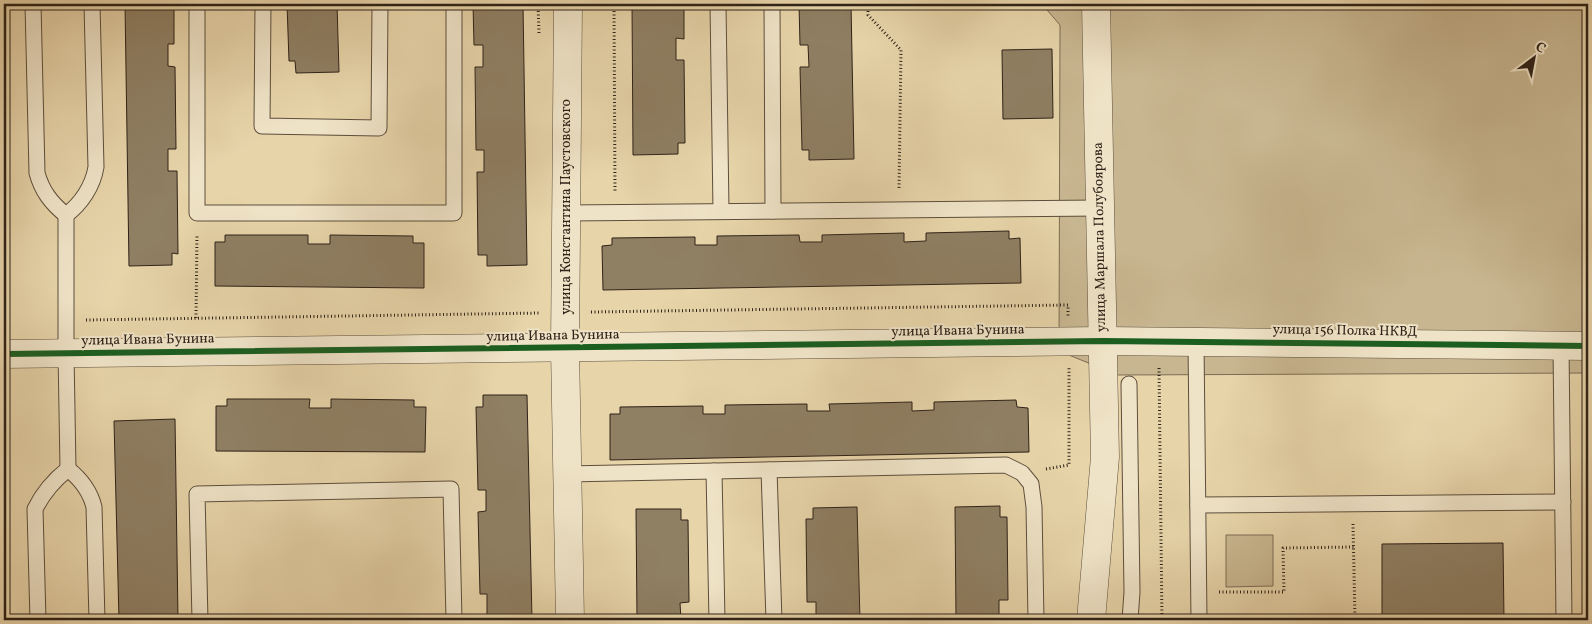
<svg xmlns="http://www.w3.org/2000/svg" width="1592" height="624" viewBox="0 0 1592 624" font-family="Vollkorn,serif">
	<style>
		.green { fill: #c8b690; stroke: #7c6c54 }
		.building { fill: #8f7f63; stroke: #2f2218 }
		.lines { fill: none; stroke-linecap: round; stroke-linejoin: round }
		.lane-casing { stroke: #5d4e3c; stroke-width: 17 }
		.street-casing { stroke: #5d4e3c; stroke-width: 29 }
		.path { stroke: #2f2218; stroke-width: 3; stroke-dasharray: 1 2.5; stroke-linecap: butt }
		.lane { stroke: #efe3c7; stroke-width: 15 }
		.street { stroke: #efe3c7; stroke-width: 28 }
		.cycleway-casing { stroke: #efe3c7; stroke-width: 9 }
		.cycleway { stroke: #1b5e20; stroke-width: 6 }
		.labels { text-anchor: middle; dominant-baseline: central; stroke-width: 4; stroke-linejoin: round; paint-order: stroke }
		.street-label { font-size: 14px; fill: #2f2218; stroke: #efe3c7 }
	</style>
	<rect width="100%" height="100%" fill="#e7d4a9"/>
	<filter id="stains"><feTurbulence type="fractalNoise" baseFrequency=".004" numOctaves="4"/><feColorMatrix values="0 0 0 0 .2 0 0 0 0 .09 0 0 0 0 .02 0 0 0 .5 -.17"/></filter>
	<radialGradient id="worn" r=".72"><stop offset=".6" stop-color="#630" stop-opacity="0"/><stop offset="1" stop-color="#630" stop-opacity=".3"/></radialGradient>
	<g class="green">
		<path d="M 1042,4 L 1588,4 L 1588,373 L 1118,375 L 1059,351 L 1060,25 Z"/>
		<path d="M 1226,535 L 1273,535 L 1273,586 L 1226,587 Z"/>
	</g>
	<g class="building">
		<path d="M 125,4 L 174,4 L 174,44 L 168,44 L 168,66 L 175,67 L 176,149 L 168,149 L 168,171 L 177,171 L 178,254 L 172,253 L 172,265 L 129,266 Z"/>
		<path d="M 287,4 L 337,4 L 339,72 L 296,73 L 295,61 L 289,61 Z"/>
		<path d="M 473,4 L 523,4 L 527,265 L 487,266 L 487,255 L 478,255 L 477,172 L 484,172 L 484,150 L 476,150 L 475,67 L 483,67 L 483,45 L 474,45 Z"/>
		<path d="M 632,4 L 684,4 L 684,39 L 676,38 L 676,60 L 684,60 L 685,143 L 678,143 L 678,154 L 633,155 Z"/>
		<path d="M 799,4 L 851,4 L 854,159 L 809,160 L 809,150 L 802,150 L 800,67 L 809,67 L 808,45 L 800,45 Z"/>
		<path d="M 1052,49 L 1053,118 L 1003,119 L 1002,50 Z"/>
		<path d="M 1009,231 L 1009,239 L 1020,238 L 1021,283 L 603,290 L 602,246 L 612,245 L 612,238 L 695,237 L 695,245 L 717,245 L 717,236 L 799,235 L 800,242 L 822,242 L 822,235 L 904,233 L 904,242 L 926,241 L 926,233 Z"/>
		<path d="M 225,235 L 308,235 L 308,244 L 330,244 L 330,235 L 413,236 L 413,243 L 424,243 L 424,288 L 215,286 L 215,242 L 225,242 Z"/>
		<path d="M 483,395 L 527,395 L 532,620 L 480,620 L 480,616 L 487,616 L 487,594 L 480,594 L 478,512 L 486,511 L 486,490 L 478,490 L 476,407 L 483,407 Z"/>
		<path d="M 227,399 L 310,399 L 309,408 L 331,408 L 331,399 L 414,400 L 414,407 L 426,407 L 425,452 L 216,451 L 216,406 L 227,406 Z"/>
		<path d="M 1016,400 L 1017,407 L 1028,408 L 1029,452 L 610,460 L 610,414 L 620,414 L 620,407 L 703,406 L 703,414 L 725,414 L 725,405 L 807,404 L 807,411 L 830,411 L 829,404 L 912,402 L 912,411 L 934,410 L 934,402 Z"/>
		<path d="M 175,419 L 178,620 L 119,620 L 114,421 Z"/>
		<path d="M 4,422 L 9,601 L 4,601 Z"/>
		<path d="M 1000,506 L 1000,517 L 1007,517 L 1008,600 L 999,600 L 999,620 L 956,620 L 955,507 Z"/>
		<path d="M 857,507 L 860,620 L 816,620 L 816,602 L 807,602 L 806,519 L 813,519 L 813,508 Z"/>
		<path d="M 636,509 L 681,509 L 681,520 L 688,520 L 689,602 L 680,603 L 681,620 L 637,620 Z"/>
		<path d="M 1503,543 L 1504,620 L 1382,620 L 1382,544 Z"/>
	</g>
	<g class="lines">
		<defs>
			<g id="lane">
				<path d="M 33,4 L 37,173 C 42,191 51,203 66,215 C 81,204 93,186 96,167 L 92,4"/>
				<path d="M 197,4 L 197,213 L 454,213 L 454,4"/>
				<path d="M 263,4 L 262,126 L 379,128 L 380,4"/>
				<path d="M 718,4 L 721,211"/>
				<path d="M 772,4 L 773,211"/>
				<path d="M 567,213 L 1100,208"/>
				<path d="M 66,215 L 66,353 L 68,469"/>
				<path d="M 1196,342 L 1199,620"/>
				<path d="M 1561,345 L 1564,620"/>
				<path d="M 1129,384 L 1132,592 L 1130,620"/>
				<path d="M 68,469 C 82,480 90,491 94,507 L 97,620"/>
				<path d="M 769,470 L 774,620"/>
				<path d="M 714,471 L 717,620"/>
				<path d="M 567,474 L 1006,465 L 1022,473 L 1031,484 L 1034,507 L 1036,620"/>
				<path d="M 1198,505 L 1563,502"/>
				<path d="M 38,620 L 35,509 C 43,493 54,480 68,469"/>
				<path d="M 200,620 L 197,494 L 451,489 L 454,620"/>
			</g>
			<g id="street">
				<path d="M 568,4 L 565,348 L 570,620"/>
				<path d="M 4,354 L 1103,341 L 1588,346"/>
				<path d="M 1091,620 L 1105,457 L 1096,4"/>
			</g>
		</defs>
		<use href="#lane" class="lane-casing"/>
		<use href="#street" class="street-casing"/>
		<g class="path">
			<path d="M 538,4 L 539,33"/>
			<path d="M 614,4 L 615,193"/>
			<path d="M 868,4 L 868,15 L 901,50 L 899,189"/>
			<path d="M 591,312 L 1068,305 L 1068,317"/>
			<path d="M 196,318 L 197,234"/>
			<path d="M 86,320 L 540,313"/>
			<path d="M 1159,368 L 1162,620"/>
			<path d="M 1046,469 L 1069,465 L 1069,368"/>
			<path d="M 1353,524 L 1355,620"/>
			<path d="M 1219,592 L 1284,592 L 1283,548 L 1354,547"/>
		</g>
		<use href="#lane" class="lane"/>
		<use href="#street" class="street"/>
		<defs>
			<path id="cycleway" d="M 4,354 L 1103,341 L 1588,346"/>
		</defs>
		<use href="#cycleway" class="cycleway-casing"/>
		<use href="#cycleway" class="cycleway"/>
	</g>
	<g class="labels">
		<g class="street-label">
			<text transform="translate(566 207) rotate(-90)">улица Константина Паустовского</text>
			<text transform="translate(1100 237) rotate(-91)">улица Маршала Полубоярова</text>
			<text transform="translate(958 331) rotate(-1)">улица Ивана Бунина</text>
			<text transform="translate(1345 331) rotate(1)">улица 156 Полка НКВД</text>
			<text transform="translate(553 336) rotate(-1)">улица Ивана Бунина</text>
			<text transform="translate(148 340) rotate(-1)">улица Ивана Бунина</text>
		</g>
	</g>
	<rect width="1592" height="624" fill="none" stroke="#e7d4a9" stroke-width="20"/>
	<rect x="5" y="5" width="1582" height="614" fill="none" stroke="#2f2218" stroke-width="2.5"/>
	<rect x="10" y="10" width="1572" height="604" fill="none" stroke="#2f2218"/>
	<g transform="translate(1534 58) rotate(32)" stroke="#efe3c7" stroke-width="4" paint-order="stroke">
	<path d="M0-4L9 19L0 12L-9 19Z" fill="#2f2218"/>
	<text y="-8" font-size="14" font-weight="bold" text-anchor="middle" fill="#2f2218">С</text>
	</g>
	<rect width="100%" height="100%" filter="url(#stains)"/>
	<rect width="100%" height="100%" fill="url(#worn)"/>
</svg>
